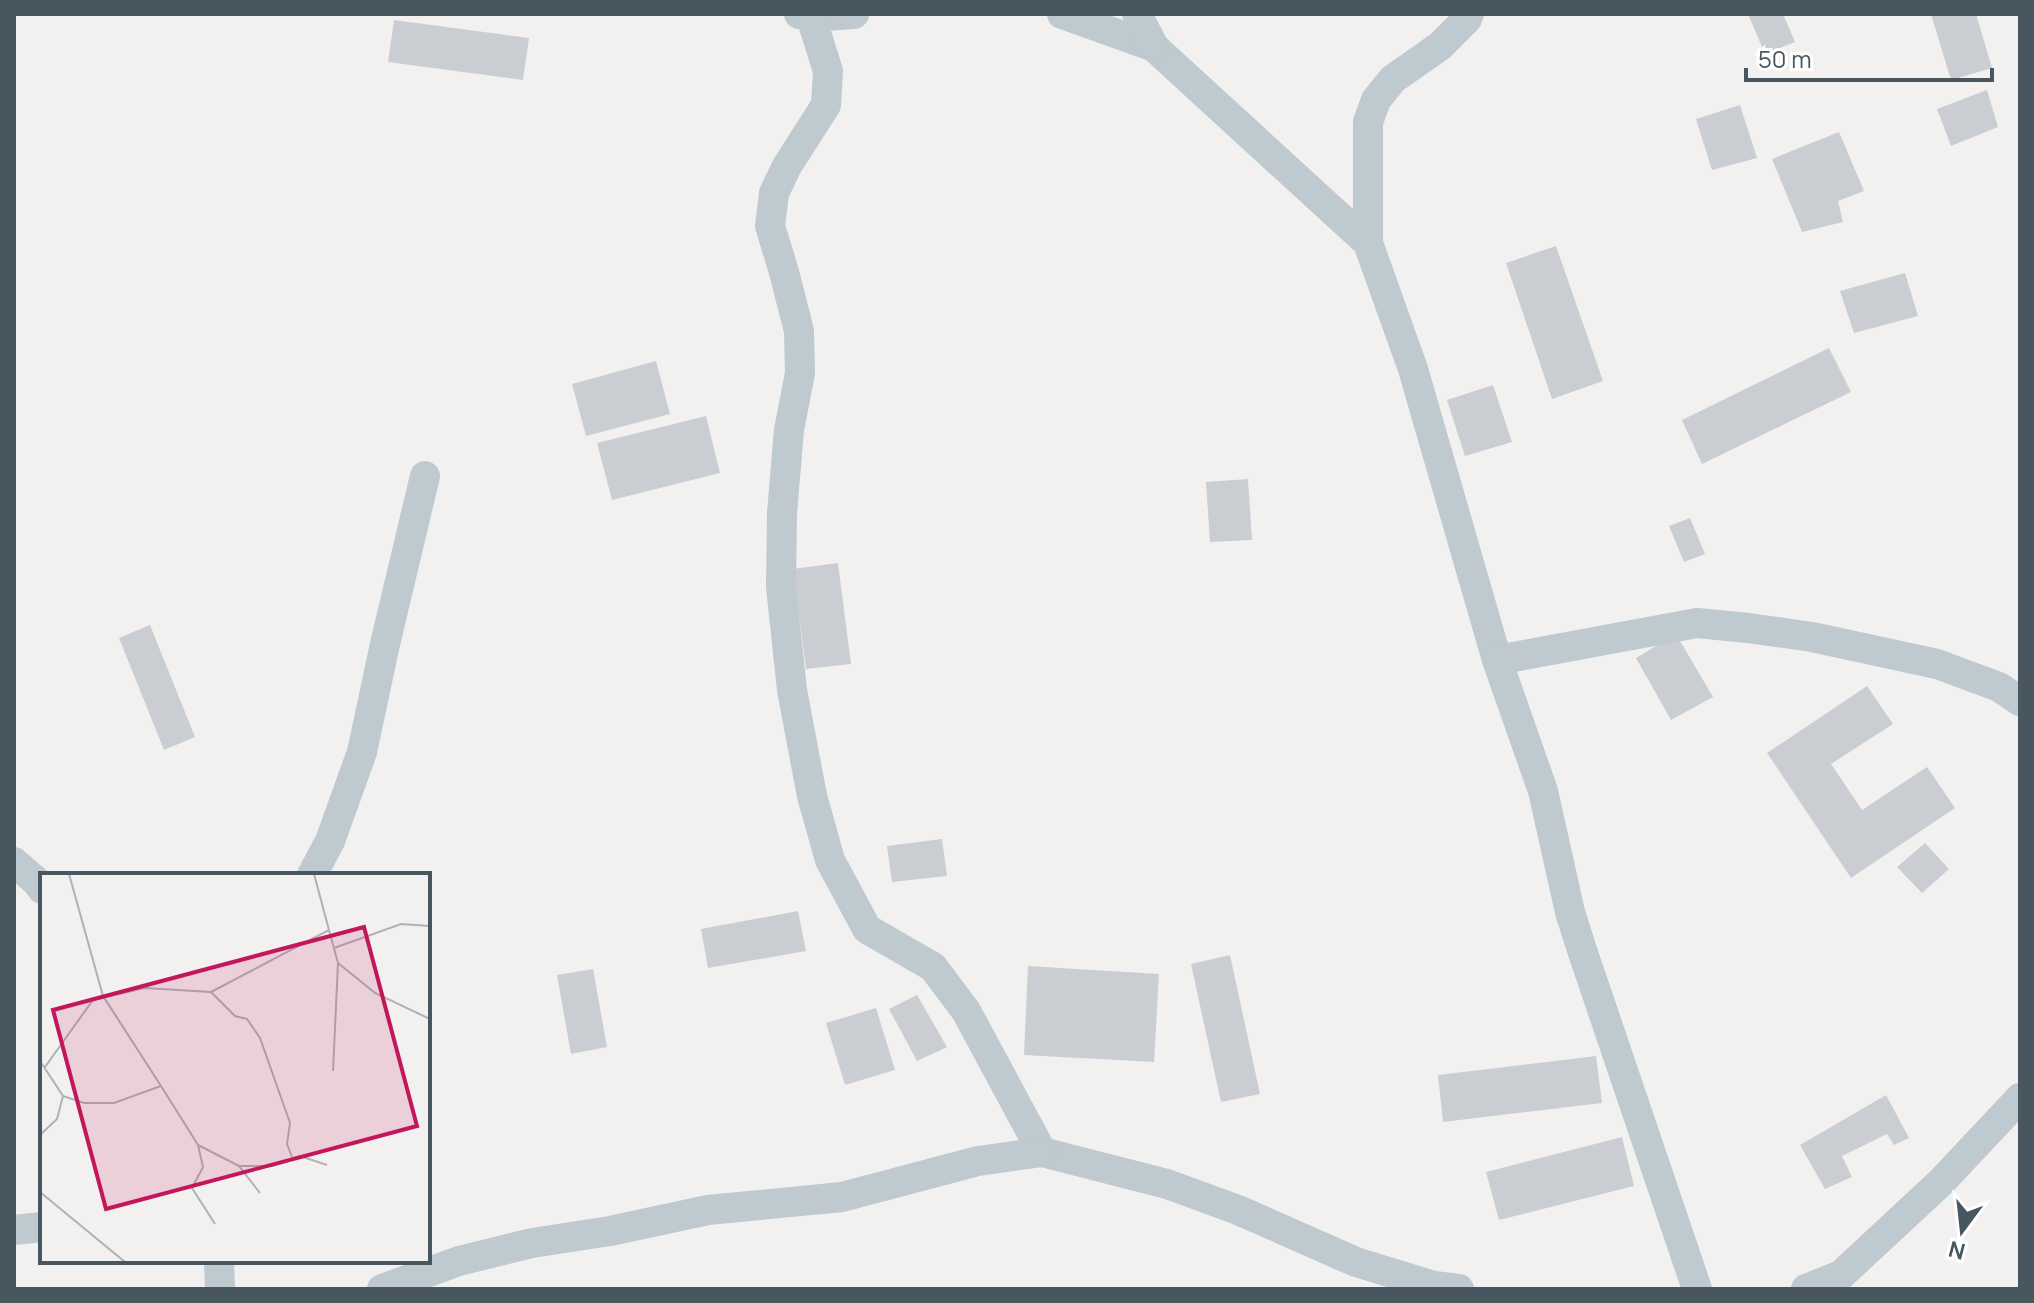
<svg xmlns="http://www.w3.org/2000/svg" width="2034" height="1303" viewBox="0 0 2034 1303" font-family="Manrope,sans-serif">
	<style>
		.building { fill: #caced3 }
		.lines { fill: none; stroke-linecap: round; stroke-linejoin: round }
		.minor { stroke: #bec9d0; stroke-width: 30 }
		.inset-road { fill: none; stroke: #aeb2b6; stroke-width: 2 }
		.view { fill: #c2185b; fill-opacity: 0.15; stroke: #c2185b; stroke-width: 4 }
		.inset-edge { fill: none; stroke: #47565f; stroke-width: 4 }
	</style>
	<rect width="100%" height="100%" fill="#f3f0f0"/>
	<g class="building">
		<path d="M 1748,14 L 1783,14 L 1795,42 L 1765,54 Z"/>
		<path d="M 1931,14 L 1976,14 L 1992,68 L 1951,80 Z"/>
		<path d="M 394,20 L 529,38 L 523,80 L 388,62 Z"/>
		<path d="M 1987,90 L 1998,127 L 1951,146 L 1937,109 Z"/>
		<path d="M 1740,105 L 1757,158 L 1712,170 L 1696,119 Z"/>
		<path d="M 1839,132 L 1864,191 L 1838,201 L 1843,222 L 1802,232 L 1772,159 Z"/>
		<path d="M 1556,246 L 1603,381 L 1552,399 L 1506,263 Z"/>
		<path d="M 1905,273 L 1918,316 L 1854,333 L 1840,291 Z"/>
		<path d="M 1829,348 L 1851,392 L 1702,464 L 1682,420 Z"/>
		<path d="M 656,361 L 670,414 L 586,436 L 572,384 Z"/>
		<path d="M 1493,385 L 1512,442 L 1465,456 L 1447,400 Z"/>
		<path d="M 706,416 L 720,473 L 612,500 L 597,443 Z"/>
		<path d="M 1248,479 L 1252,540 L 1210,542 L 1206,482 Z"/>
		<path d="M 1690,518 L 1705,554 L 1684,562 L 1669,526 Z"/>
		<path d="M 838,563 L 851,664 L 806,669 L 793,569 Z"/>
		<path d="M 150,625 L 195,737 L 164,750 L 119,638 Z"/>
		<path d="M 1676,634 L 1713,697 L 1671,720 L 1636,658 Z"/>
		<path d="M 1867,686 L 1893,724 L 1831,764 L 1862,810 L 1927,767 L 1955,808 L 1851,878 L 1767,753 Z"/>
		<path d="M 942,839 L 947,876 L 892,882 L 887,846 Z"/>
		<path d="M 1925,843 L 1949,869 L 1922,893 L 1897,867 Z"/>
		<path d="M 798,911 L 806,951 L 708,968 L 701,929 Z"/>
		<path d="M 1230,955 L 1260,1094 L 1221,1102 L 1191,964 Z"/>
		<path d="M 1028,966 L 1159,974 L 1154,1062 L 1024,1055 Z"/>
		<path d="M 593,969 L 607,1047 L 571,1054 L 557,975 Z"/>
		<path d="M 917,995 L 947,1047 L 917,1061 L 889,1009 Z"/>
		<path d="M 876,1008 L 895,1070 L 845,1085 L 826,1023 Z"/>
		<path d="M 1596,1056 L 1602,1103 L 1443,1122 L 1438,1075 Z"/>
		<path d="M 1886,1095 L 1909,1138 L 1894,1145 L 1887,1134 L 1842,1156 L 1852,1177 L 1825,1189 L 1800,1145 Z"/>
		<path d="M 1622,1137 L 1634,1186 L 1499,1220 L 1486,1172 Z"/>
	</g>
	<g class="lines">
		<g class="minor">
			<path d="M 799,14 L 811,17 L 854,14"/>
			<path d="M 1062,14 L 1154,47 L 1368,243"/>
			<path d="M 1137,14 L 1154,47"/>
			<path d="M 1469,14 L 1467,19 L 1440,46 L 1393,79 L 1376,100 L 1368,122 L 1368,243 L 1413,369 L 1497,660"/>
			<path d="M 811,17 L 828,71 L 826,105 L 787,166 L 774,193 L 770,226 L 784,272 L 799,331 L 800,373 L 789,430 L 782,513 L 781,587 L 792,690 L 812,796 L 830,860 L 867,929 L 933,967 L 966,1011 L 1042,1152 L 1167,1184 L 1238,1210 L 1356,1262 L 1434,1286 L 1459,1289"/>
			<path d="M 14,862 L 37,882 L 42,889"/>
			<path d="M 312,875 L 330,841 L 362,752 L 385,644 L 425,476"/>
			<path d="M 14,1230 L 42,1227"/>
			<path d="M 219,1261 L 220,1289"/>
			<path d="M 382,1289 L 459,1261 L 532,1243 L 610,1231 L 708,1210 L 842,1197 L 978,1161 L 1042,1152"/>
			<path d="M 1697,1289 L 1582,950 L 1570,912 L 1543,791 L 1497,660 L 1697,623 L 1748,628 L 1812,637 L 1937,664 L 1999,687 L 2020,701"/>
			<path d="M 1806,1289 L 1841,1275 L 1941,1182 L 2020,1098"/>
		</g>
	</g>
	<g transform="translate(40 873)">
		<rect width="390" height="390" fill="#f3f0f0"/>
		<path class="inset-road" d="M 289,57 L 298,90 L 293,198M 294,75 L 361,51 L 390,53M 298,90 L 335,120 L 390,146M 171,119 L 289,57 L 274,1M 0,188 L 23,223 L 17,246 L 0,262M 5,194 L 53,127 L 105,115 L 171,119 L 195,143 L 207,146 L 220,165 L 250,250 L 247,271 L 252,284M 121,213 L 158,272 L 163,294 L 152,315 L 175,351M 23,223 L 44,230 L 74,230 L 121,213 L 63,123 L 29,1M 158,272 L 199,293 L 233,293 L 260,283 L 287,292M 199,293 L 220,320M 0,319 L 85,389"/>
		<path class="view" d="M 324,54 L 377,253 L 66,336 L 13,137 Z"/>
		<rect width="390" height="390" class="inset-edge"/>
	</g>
	<rect width="2034" height="1303" fill="none" stroke="#47565f" stroke-width="32"/>
	<g transform="translate(1962 1231) rotate(195)" stroke="#ffffff" stroke-width="6" paint-order="stroke">
	<path d="M0-6L14 30L0 20L-14 30Z" fill="#47565f"/>
	<text y="-12" font-size="22" font-weight="bold" text-anchor="middle" fill="#47565f">N</text>
	</g>
	<path d="M1746 68v12h246v-12" fill="none" stroke="#47565f" stroke-width="4"/>
	<text x="1758" y="68" font-size="24" fill="#47565f" stroke="#ffffff" stroke-width="6" paint-order="stroke">50 m</text>
</svg>
